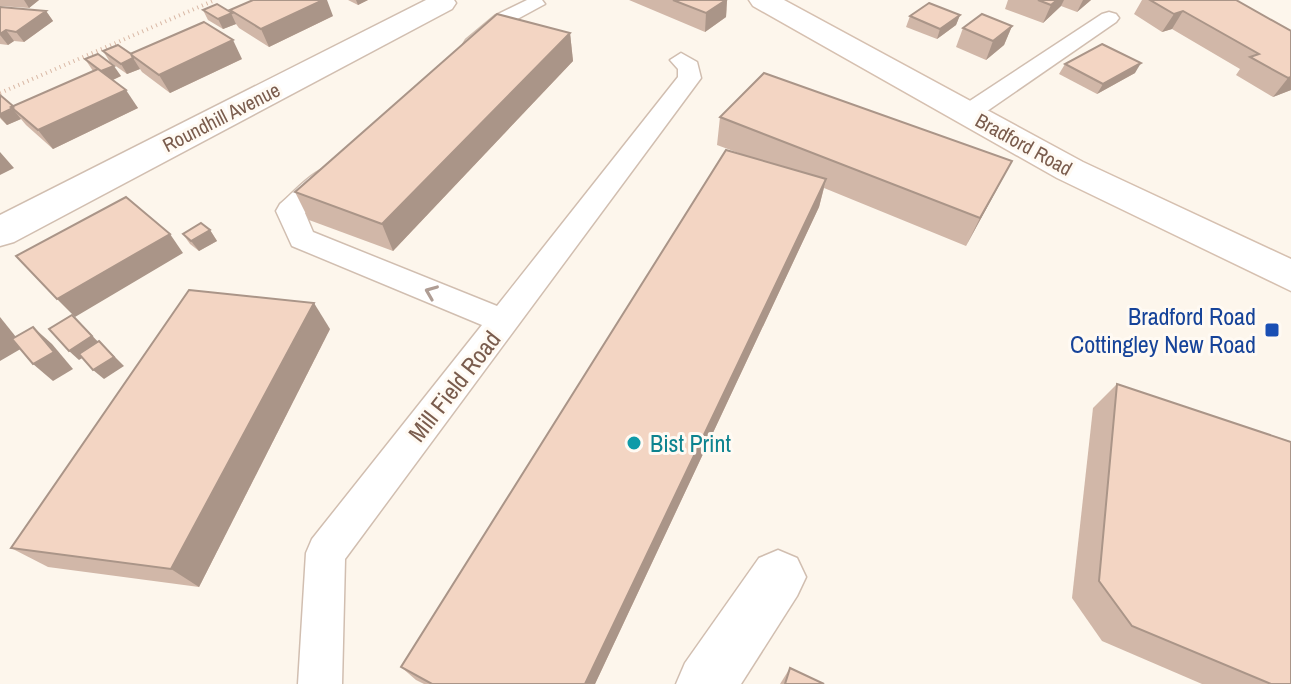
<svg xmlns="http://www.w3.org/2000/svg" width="1291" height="684" viewBox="0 0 1291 684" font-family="'Archivo Narrow',sans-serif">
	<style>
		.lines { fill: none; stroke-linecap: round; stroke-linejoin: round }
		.service-casing { stroke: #d1beb0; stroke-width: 3 }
		.minor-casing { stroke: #d1beb0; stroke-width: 3 }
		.secondary-casing { stroke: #d6c0b0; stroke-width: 3 }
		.path { stroke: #d9b8a5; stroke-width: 4; stroke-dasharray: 1 4; stroke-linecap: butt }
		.service { fill: #fff; fill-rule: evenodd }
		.minor { fill: #fff; fill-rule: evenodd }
		.secondary { fill: #fff; fill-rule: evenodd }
		.wall { fill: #d1b7a8 }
		.shaded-wall { fill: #aa9588 }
		.building { fill: #f3d5c3; stroke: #aa9588; stroke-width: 2 }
		.oneway { stroke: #af9d94 }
		.transit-dot { fill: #1a4fb4; stroke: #fffaf3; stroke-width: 3 }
		.culture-dot { fill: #0f9aa8; stroke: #fffaf3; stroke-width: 3 }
		.labels { text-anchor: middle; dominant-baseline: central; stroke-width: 6; stroke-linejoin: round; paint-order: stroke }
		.far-street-label { font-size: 20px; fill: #7a5c4d; stroke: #fffaf3 }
		.transit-label { font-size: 24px; fill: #164399; stroke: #fffaf3; text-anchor: end }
		.street-label { font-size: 24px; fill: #7a5c4d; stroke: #fffaf3 }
		.culture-label { font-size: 24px; fill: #0d838f; stroke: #fffaf3; text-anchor: start }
	</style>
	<rect width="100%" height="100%" fill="#fdf6ec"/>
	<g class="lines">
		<defs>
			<g id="service">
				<path d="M 527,0 L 542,0 L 545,4 L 510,23 L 482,50 L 466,50 L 463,45 L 466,40 L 496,15 Z"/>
				<path d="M 1109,12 L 1116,14 L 1119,18 L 1116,22 L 977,118 L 959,118 L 956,113 L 959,108 L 1102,14 Z"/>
				<path d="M 681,53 L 697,62 L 701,78 L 345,559 L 342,684 L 298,684 L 306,553 L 312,539 L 482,325 L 292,246 L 276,211 L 280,204 C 297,190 319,161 342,167 L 346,173 L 342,179 L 305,213 L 313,232 L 497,306 L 678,77 L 678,69 L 670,60 Z"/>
			</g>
			<g id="minor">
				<path d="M 426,0 L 454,0 L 456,3 L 452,9 L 14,242 L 0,246 L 0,215 Z"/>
				<path d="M 778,550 L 797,558 L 806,577 L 797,596 L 741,684 L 676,684 L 685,663 L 759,558 Z"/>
			</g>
			<path id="secondary" d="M 749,0 L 784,0 L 1083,162 L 1291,259 L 1291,291 L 1057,178 L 753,6 Z"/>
		</defs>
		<use href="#service" class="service-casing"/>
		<use href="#minor" class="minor-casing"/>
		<use href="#secondary" class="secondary-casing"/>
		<path class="path" d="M 0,93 L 215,0"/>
		<use href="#service" class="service"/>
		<use href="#minor" class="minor"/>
		<use href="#secondary" class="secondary"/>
	</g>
	<g class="wall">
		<path d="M 0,0 L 39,0 L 29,8 L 0,6 Z"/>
		<path d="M 348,0 L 368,0 L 358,5 Z"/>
		<path d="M 629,0 L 727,0 L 726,17 L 705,32 Z"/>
		<path d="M 1008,0 L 1091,0 L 1077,12 L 1061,6 L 1043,23 L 1005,9 Z"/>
		<path d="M 1142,0 L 1236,0 L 1291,31 L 1291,90 L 1273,97 L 1236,75 L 1240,69 L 1172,29 L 1162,32 L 1134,14 Z"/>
		<path d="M 0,7 L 46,11 L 53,21 L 24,42 L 14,41 L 8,45 L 0,44 Z"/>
		<path d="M 203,10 L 231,12 L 230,10 L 333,16 L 269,47 L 239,28 L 236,24 L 223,29 L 208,20 Z"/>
		<path d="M 960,15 L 956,25 L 937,39 L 906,27 L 910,16 Z"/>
		<path d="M 1012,26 L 1004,45 L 986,60 L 956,47 L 963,28 Z"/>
		<path d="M 570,33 L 573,61 L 393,251 L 309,220 L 295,192 Z"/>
		<path d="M 103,51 L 131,54 L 242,59 L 170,93 L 142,72 L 140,69 L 127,74 L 110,62 Z"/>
		<path d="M 85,59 L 121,76 L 113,80 L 138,108 L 53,149 L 26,125 L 21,119 L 7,125 L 0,118 L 0,95 L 13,106 L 93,71 Z"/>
		<path d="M 1065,64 L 1135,73 L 1097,94 L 1059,74 Z"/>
		<path d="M 720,117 L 1012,161 L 966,246 L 824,188 L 819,207 L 595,684 L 424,684 L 416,680 L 401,667 L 744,155 L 717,145 Z"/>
		<path d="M 210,230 L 217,241 L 199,251 L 190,244 L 183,234 Z"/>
		<path d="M 330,329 L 199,587 L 48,567 L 11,548 Z"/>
		<path d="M 1117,384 L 1291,684 L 1202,684 L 1102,641 L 1072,598 L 1093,408 Z"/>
		<path d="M 790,668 L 824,684 L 780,684 Z"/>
	</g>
	<g class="shaded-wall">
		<path d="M 24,0 L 39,0 L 29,8 Z"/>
		<path d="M 323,0 L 327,0 L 333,16 L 269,47 L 261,29 Z"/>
		<path d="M 356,0 L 368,0 L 358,5 Z"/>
		<path d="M 726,0 L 727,0 L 726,17 L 705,32 L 706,13 Z"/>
		<path d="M 1057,0 L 1064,0 L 1061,6 L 1043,23 L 1051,5 Z"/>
		<path d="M 1083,0 L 1091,0 L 1077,12 Z"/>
		<path d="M 46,11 L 53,21 L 24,42 L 16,32 Z"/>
		<path d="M 1183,11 L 1172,29 L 1162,32 L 1174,14 Z"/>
		<path d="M 231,13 L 236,24 L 223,29 L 218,19 Z"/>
		<path d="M 960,15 L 956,25 L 937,39 L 940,29 Z"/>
		<path d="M 1012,26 L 1004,45 L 986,60 L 993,41 Z"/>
		<path d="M 6,30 L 14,41 L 8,45 L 0,35 Z"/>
		<path d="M 570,33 L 573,61 L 393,251 L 382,224 Z"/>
		<path d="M 233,40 L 242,59 L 170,93 L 159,75 Z"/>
		<path d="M 133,58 L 140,69 L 127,74 L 121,64 Z"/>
		<path d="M 1141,63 L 1135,73 L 1097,94 L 1103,84 Z"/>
		<path d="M 114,66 L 121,76 L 108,82 L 101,71 Z"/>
		<path d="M 1291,77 L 1291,90 L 1273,97 L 1288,78 Z"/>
		<path d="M 126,90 L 138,108 L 53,149 L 38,130 Z"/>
		<path d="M 13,109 L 21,119 L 7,125 L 0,117 L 0,114 Z"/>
		<path d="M 0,152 L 14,168 L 0,175 Z"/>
		<path d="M 1012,161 L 997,189 L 966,246 L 980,218 Z"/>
		<path d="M 826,179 L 819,207 L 595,684 L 585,684 Z"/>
		<path d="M 210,230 L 217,241 L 199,251 L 191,241 Z"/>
		<path d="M 170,234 L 183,253 L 75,317 L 57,299 Z"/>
		<path d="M 314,303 L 330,329 L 199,587 L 171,569 Z"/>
		<path d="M 0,317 L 24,347 L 0,361 Z"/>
		<path d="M 82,325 L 102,346 L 79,360 L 69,351 Z"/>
		<path d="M 33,327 L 52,344 L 73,369 L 53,381 L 33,364 Z"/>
		<path d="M 99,341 L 124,366 L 104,379 L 93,370 Z"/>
	</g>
	<g class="building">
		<path d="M 253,0 L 323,0 L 261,29 L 230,10 Z"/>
		<path d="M 673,0 L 726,0 L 706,13 Z"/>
		<path d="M 1038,0 L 1057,0 L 1051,5 Z"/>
		<path d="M 1150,0 L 1236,0 L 1291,31 L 1291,77 L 1288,78 L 1250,57 L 1259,54 L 1183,11 L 1174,14 Z"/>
		<path d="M 929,3 L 960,15 L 940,29 L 910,16 Z"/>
		<path d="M 217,4 L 232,13 L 218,19 L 203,10 Z"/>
		<path d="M 0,7 L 46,11 L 16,32 L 6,30 L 0,34 Z"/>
		<path d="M 497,14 L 570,33 L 382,224 L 295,192 Z"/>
		<path d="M 982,14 L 1012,26 L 993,41 L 963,28 Z"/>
		<path d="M 204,22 L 233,40 L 159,75 L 130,54 Z"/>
		<path d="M 1102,44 L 1141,63 L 1103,84 L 1065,64 Z"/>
		<path d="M 118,45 L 131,54 L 133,58 L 121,64 L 103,51 Z"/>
		<path d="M 98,54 L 114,66 L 101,71 L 85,59 Z"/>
		<path d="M 98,69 L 126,90 L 38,130 L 11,107 Z"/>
		<path d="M 764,73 L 1012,161 L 980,218 L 720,117 Z"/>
		<path d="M 0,95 L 13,106 L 11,107 L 13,108 L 0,114 Z"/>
		<path d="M 726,150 L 826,179 L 585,684 L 432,684 L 401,667 Z"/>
		<path d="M 126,197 L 170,234 L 57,299 L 16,256 Z"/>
		<path d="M 201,223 L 210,230 L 191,241 L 183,234 Z"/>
		<path d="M 189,290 L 314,303 L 171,569 L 11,548 Z"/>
		<path d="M 72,315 L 92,336 L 69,351 L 49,329 Z"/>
		<path d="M 33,327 L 54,352 L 33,364 L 12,339 Z"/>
		<path d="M 99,341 L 114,357 L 93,370 L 79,354 Z"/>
		<path d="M 1117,384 L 1291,442 L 1291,684 L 1271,684 L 1132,626 L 1099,581 Z"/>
		<path d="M 790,668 L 824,684 L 785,684 Z"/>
	</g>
	<defs><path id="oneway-chevron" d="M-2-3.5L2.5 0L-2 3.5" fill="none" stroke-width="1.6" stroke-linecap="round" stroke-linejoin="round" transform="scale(2)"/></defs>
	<use class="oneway" href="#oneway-chevron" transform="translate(431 292) rotate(-158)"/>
	<rect class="transit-dot" x="1264" y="322" width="16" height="16" rx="4"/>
	<circle class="culture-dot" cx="634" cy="443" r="8"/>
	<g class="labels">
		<g class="far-street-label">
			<text transform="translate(221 117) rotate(-27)">Roundhill Avenue</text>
			<text transform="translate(1024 144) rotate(29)">Bradford Road</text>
		</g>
		<g class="transit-label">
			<text x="1256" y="316">Bradford Road<tspan x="1256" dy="28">Cottingley New Road</tspan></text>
		</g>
		<g class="street-label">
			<text transform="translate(454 386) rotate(-52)">Mill Field Road</text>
		</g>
		<g class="culture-label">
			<text x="650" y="443">Bist Print</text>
		</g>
	</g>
</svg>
